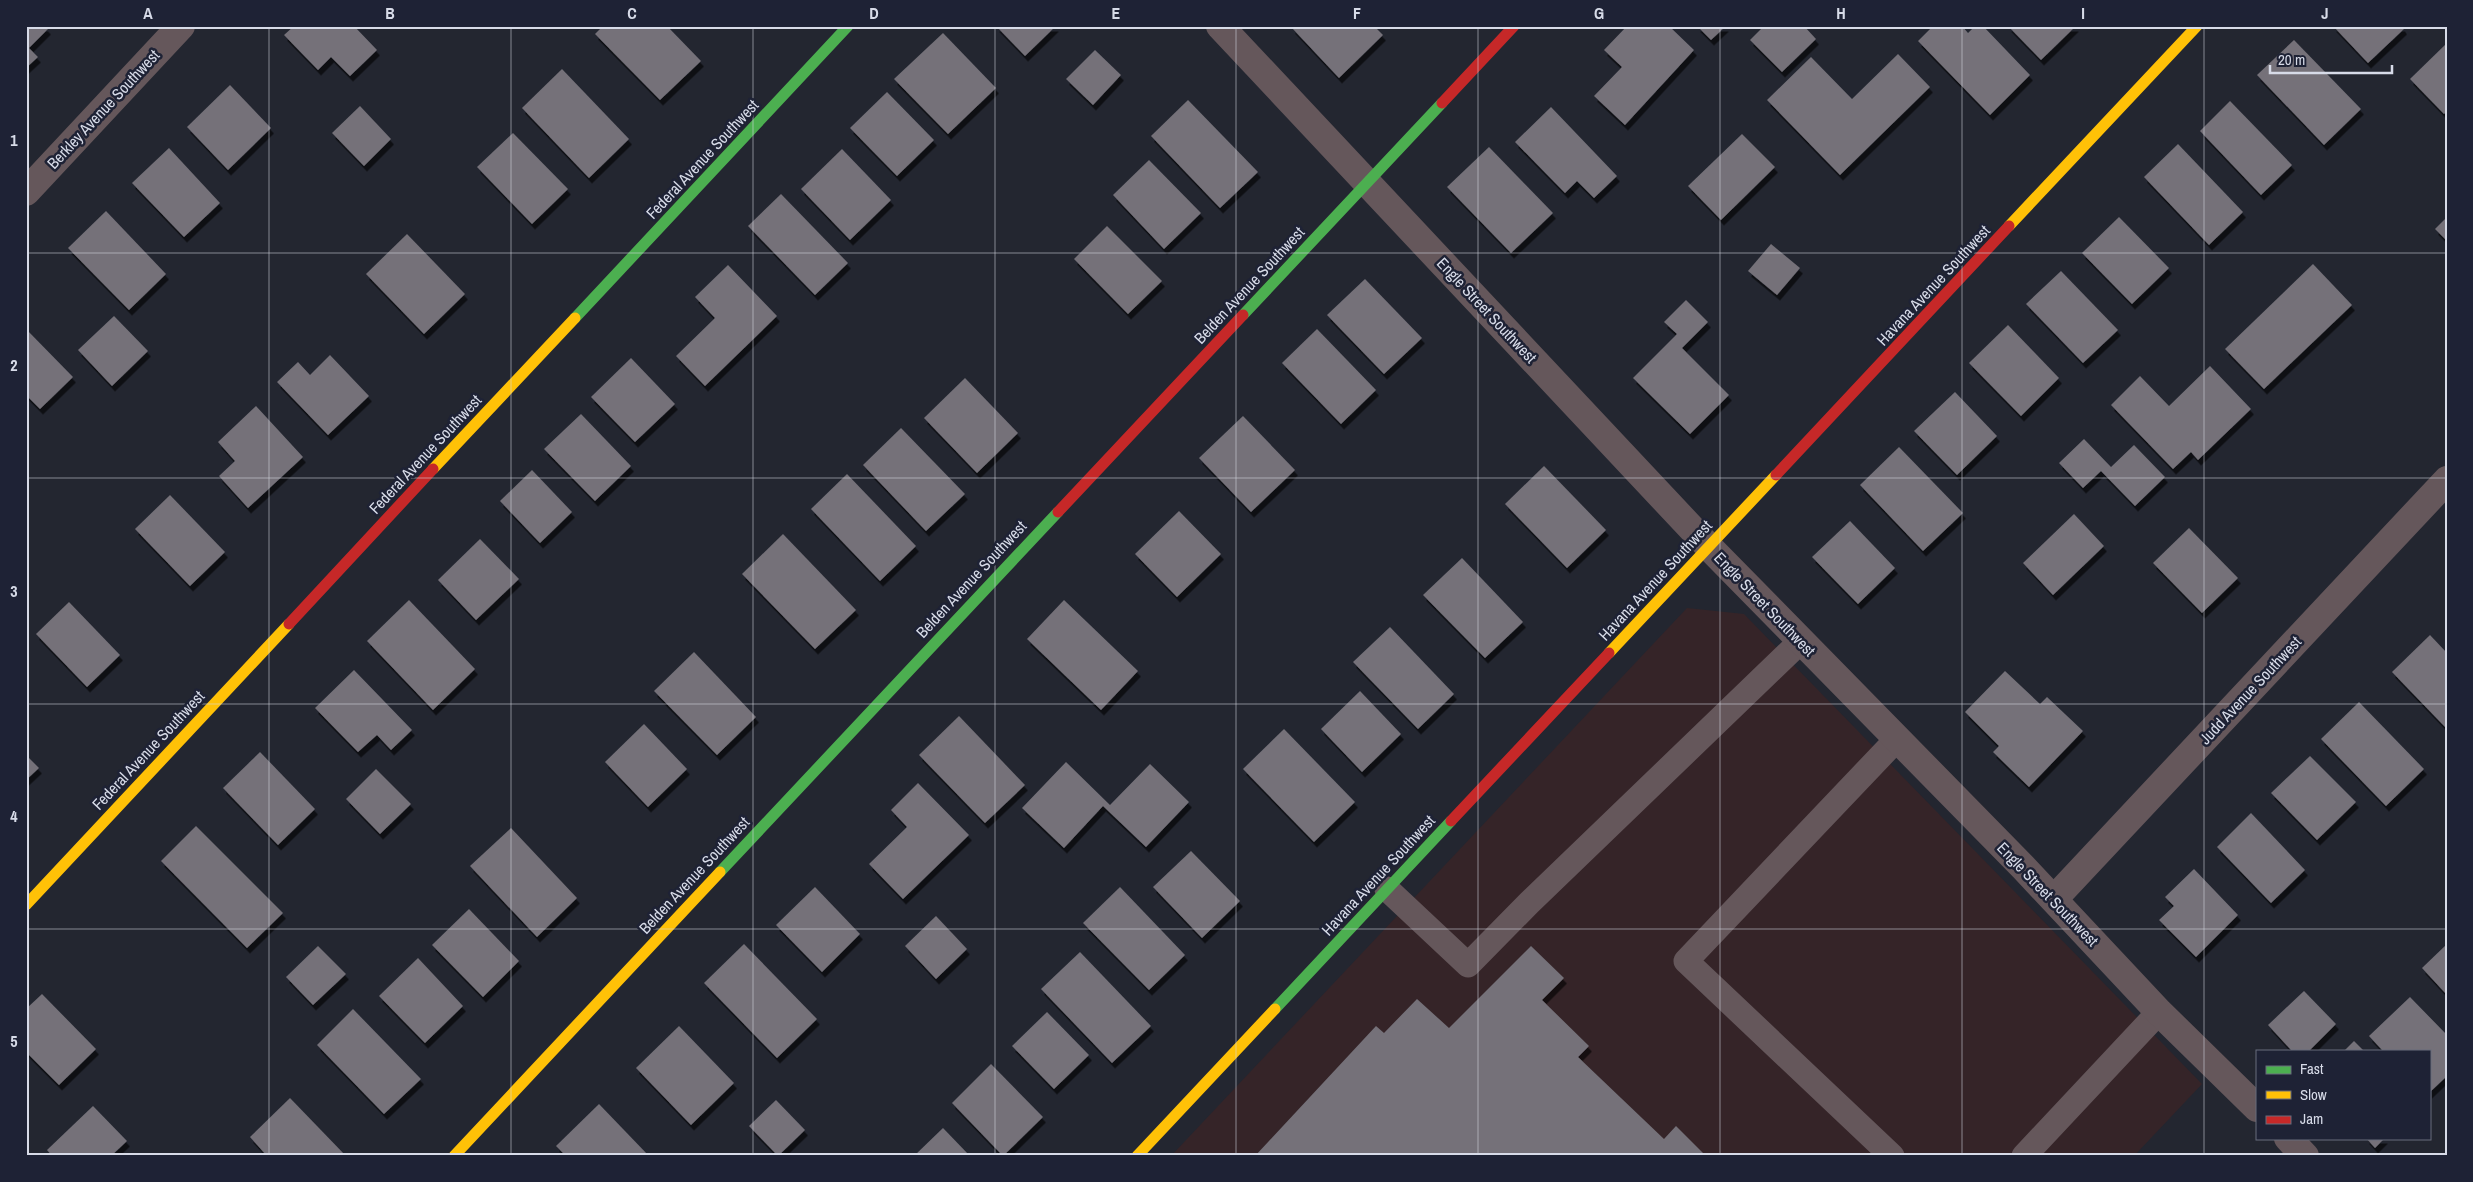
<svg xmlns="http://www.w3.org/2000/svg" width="2473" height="1182" viewBox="0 0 2473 1182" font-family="'Archivo Narrow',sans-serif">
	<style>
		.education { fill: #352428 }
		.building { fill: #747179; filter: url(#shadow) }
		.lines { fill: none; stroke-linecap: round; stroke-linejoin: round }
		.lane { stroke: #65575b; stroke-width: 25 }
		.street { stroke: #65575b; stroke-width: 28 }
		.fast { stroke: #4caf50; stroke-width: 11 }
		.slow { stroke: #ffc107; stroke-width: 11 }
		.jam { stroke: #c62828; stroke-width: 11 }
		.grid { fill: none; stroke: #d7dbe8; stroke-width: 1; stroke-opacity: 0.55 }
		.labels { text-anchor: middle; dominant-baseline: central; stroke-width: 5; stroke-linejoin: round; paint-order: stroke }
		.street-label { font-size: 16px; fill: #d7dbe8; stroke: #1e2235 }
		.neatline { fill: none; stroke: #d7dbe8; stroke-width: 2 }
		.grid-label { font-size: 16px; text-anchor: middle; font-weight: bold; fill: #d7dbe8 }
	</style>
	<defs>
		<filter id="shadow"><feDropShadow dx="3" dy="5.5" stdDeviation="0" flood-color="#0009"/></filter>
	</defs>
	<rect width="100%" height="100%" fill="#232630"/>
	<path class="education" d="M 1687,608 L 1744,614 L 2202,1084 L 2134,1156 L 1171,1156 Z"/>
	<g class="building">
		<path d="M 26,26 L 45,26 L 48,29 L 29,48 L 38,57 L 26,68 Z"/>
		<path d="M 294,26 L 354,26 L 377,50 L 350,76 L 331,57 L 318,70 L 284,35 Z"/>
		<path d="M 603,26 L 667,26 L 701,61 L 660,100 L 595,34 Z"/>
		<path d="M 996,26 L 1056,26 L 1025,56 Z"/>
		<path d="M 1294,26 L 1374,26 L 1383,35 L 1339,78 L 1292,28 Z"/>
		<path d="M 1627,26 L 1669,26 L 1694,50 L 1625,125 L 1594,96 L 1622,67 L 1604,50 Z"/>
		<path d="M 1697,26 L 1726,26 L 1711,40 Z"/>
		<path d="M 1764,26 L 1804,26 L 1816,39 L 1782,72 L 1750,40 Z"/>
		<path d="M 1933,26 L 1962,26 L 1968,33 L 1975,26 L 1983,26 L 2030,75 L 1990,115 L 1918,41 Z"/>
		<path d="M 2008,26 L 2076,26 L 2041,60 Z"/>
		<path d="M 2333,26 L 2402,26 L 2404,29 L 2368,63 Z"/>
		<path d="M 943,33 L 996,88 L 948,134 L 894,79 Z"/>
		<path d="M 2294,40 L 2361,109 L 2324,145 L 2257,75 Z"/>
		<path d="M 2447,43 L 2447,111 L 2444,114 L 2410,79 Z"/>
		<path d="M 1095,50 L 1121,75 L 1093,105 L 1066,79 Z"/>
		<path d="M 1898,54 L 1930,87 L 1840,175 L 1767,100 L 1811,57 L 1852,99 Z"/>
		<path d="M 562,69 L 629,139 L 589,178 L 522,108 Z"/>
		<path d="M 230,85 L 271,128 L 228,170 L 187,127 Z"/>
		<path d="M 887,92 L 934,140 L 897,176 L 850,128 Z"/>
		<path d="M 1188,100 L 1258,172 L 1220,208 L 1151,136 Z"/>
		<path d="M 2230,101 L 2292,165 L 2261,195 L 2200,131 Z"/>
		<path d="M 360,106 L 391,139 L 364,166 L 332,133 Z"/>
		<path d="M 1551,107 L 1617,176 L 1594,198 L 1577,181 L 1565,193 L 1515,142 Z"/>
		<path d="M 513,133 L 568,189 L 532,224 L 477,167 Z"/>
		<path d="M 1742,134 L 1775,167 L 1721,220 L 1688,186 Z"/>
		<path d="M 2178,144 L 2243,212 L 2209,245 L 2144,177 Z"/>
		<path d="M 1489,147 L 1553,213 L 1511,253 L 1447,187 Z"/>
		<path d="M 169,148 L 220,203 L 184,237 L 132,183 Z"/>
		<path d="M 842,149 L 891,200 L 850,240 L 801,189 Z"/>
		<path d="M 1149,160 L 1201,213 L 1164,249 L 1113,195 Z"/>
		<path d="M 781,194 L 848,263 L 815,295 L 748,226 Z"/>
		<path d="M 106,211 L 166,274 L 129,310 L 68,248 Z"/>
		<path d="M 2119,217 L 2169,268 L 2132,304 L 2082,253 Z"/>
		<path d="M 2447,217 L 2447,241 L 2435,229 Z"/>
		<path d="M 1107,226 L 1162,281 L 1128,314 L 1074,259 Z"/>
		<path d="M 407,234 L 465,294 L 424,334 L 366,274 Z"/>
		<path d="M 1771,244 L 1800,268 L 1777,295 L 1748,271 Z"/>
		<path d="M 2313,264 L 2352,305 L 2264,389 L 2225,349 Z"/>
		<path d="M 728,265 L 777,316 L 705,386 L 676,356 L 715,318 L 695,297 Z"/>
		<path d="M 2061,271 L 2118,330 L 2083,363 L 2026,304 Z"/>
		<path d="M 1365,279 L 1422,338 L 1384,374 L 1327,315 Z"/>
		<path d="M 1686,300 L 1708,322 L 1682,348 L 1729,395 L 1690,434 L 1633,378 L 1677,334 L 1664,322 Z"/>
		<path d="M 114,316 L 148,351 L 112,386 L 78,350 Z"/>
		<path d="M 2008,325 L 2059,378 L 2021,416 L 1969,363 Z"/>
		<path d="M 26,329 L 73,377 L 40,409 L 26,395 Z"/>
		<path d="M 1317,329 L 1376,390 L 1341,424 L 1282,363 Z"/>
		<path d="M 330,355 L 369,396 L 328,435 L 277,382 L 298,362 L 310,375 Z"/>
		<path d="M 631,358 L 675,404 L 635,442 L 591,397 Z"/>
		<path d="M 2210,366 L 2251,409 L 2198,460 L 2191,452 L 2173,469 L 2111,405 L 2140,376 L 2169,406 Z"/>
		<path d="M 965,378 L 1018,433 L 977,473 L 924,418 Z"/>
		<path d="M 1955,392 L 1997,436 L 1957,475 L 1914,431 Z"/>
		<path d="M 256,406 L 303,457 L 248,508 L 219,476 L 235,461 L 218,442 Z"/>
		<path d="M 581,414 L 631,466 L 595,501 L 544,449 Z"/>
		<path d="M 1243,416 L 1295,470 L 1251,512 L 1199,458 Z"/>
		<path d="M 901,428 L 965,494 L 926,531 L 863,465 Z"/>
		<path d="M 2084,439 L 2111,467 L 2134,445 L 2165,477 L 2135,506 L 2101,471 L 2083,488 L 2059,463 Z"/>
		<path d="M 1899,447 L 1963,513 L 1923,551 L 1860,485 Z"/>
		<path d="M 1544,466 L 1606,530 L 1567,568 L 1505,504 Z"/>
		<path d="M 532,470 L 572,512 L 540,543 L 500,501 Z"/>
		<path d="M 847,474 L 916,546 L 880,581 L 811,509 Z"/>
		<path d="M 170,495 L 225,552 L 190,586 L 135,529 Z"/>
		<path d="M 1179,511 L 1221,554 L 1177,597 L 1135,554 Z"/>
		<path d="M 2074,514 L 2104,546 L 2053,595 L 2023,563 Z"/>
		<path d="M 1850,521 L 1895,568 L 1858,604 L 1812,557 Z"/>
		<path d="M 2189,528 L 2238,578 L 2202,613 L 2153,563 Z"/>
		<path d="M 783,534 L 856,610 L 815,649 L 742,574 Z"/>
		<path d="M 480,539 L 519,579 L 476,620 L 438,580 Z"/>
		<path d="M 1462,558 L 1523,622 L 1485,658 L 1423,595 Z"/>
		<path d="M 409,600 L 475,669 L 433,710 L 367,641 Z"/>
		<path d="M 1064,600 L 1138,671 L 1101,710 L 1027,639 Z"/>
		<path d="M 69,602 L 120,655 L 87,687 L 36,634 Z"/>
		<path d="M 1390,627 L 1454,694 L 1418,729 L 1353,662 Z"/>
		<path d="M 2430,635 L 2447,653 L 2447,729 L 2392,672 Z"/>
		<path d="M 694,652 L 756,717 L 717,755 L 654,691 Z"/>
		<path d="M 354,670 L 412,730 L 391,750 L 377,735 L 358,752 L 315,708 Z"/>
		<path d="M 2005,671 L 2040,704 L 2047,697 L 2083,731 L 2029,787 L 1993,752 L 1999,746 L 1965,712 Z"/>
		<path d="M 1360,691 L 1401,734 L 1362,772 L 1321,729 Z"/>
		<path d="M 2359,702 L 2424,769 L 2386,806 L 2321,739 Z"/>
		<path d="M 959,716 L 1025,785 L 985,823 L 919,755 Z"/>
		<path d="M 644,724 L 687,769 L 648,807 L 605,762 Z"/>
		<path d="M 1284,729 L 1355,802 L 1314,842 L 1243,769 Z"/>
		<path d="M 260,752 L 315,809 L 278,845 L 223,788 Z"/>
		<path d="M 26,755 L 39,768 L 26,780 Z"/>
		<path d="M 2310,756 L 2356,802 L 2317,840 L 2271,793 Z"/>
		<path d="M 1066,762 L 1110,805 L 1150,764 L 1189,802 L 1146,847 L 1103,806 L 1064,848 L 1022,808 Z"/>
		<path d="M 376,769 L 411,804 L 380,834 L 346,799 Z"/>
		<path d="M 918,783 L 969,835 L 903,899 L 869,864 L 907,827 L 891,810 Z"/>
		<path d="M 2251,813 L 2305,870 L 2271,903 L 2217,847 Z"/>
		<path d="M 196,826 L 283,913 L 247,948 L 161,861 Z"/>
		<path d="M 511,828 L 577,898 L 537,937 L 470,866 Z"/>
		<path d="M 1191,851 L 1240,901 L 1202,938 L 1153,887 Z"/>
		<path d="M 2194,869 L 2238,915 L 2196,957 L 2159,920 L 2174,906 L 2165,897 Z"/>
		<path d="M 815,887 L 860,934 L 822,972 L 776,925 Z"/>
		<path d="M 1120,887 L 1185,955 L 1149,990 L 1083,923 Z"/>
		<path d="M 469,909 L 519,961 L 483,997 L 432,945 Z"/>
		<path d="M 936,916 L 967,949 L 936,979 L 905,946 Z"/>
		<path d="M 744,944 L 817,1019 L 777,1058 L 704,983 Z"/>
		<path d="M 2447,944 L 2447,995 L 2422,968 Z"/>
		<path d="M 318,946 L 346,974 L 313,1005 L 286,977 Z"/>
		<path d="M 1531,946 L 1564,978 L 1542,1000 L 1589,1046 L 1578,1057 L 1664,1139 L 1676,1126 L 1706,1156 L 1255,1156 L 1376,1026 L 1384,1033 L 1417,999 L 1449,1028 Z"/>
		<path d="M 1080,952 L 1151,1026 L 1112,1063 L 1041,989 Z"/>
		<path d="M 418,958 L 463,1006 L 425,1043 L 379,996 Z"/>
		<path d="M 2304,991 L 2336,1024 L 2309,1051 L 2292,1051 L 2268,1025 Z"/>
		<path d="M 42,994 L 96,1049 L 59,1085 L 26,1052 L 26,1009 Z"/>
		<path d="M 2410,997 L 2447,1035 L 2447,1076 L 2429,1093 L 2429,1051 L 2383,1051 L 2369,1036 Z"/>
		<path d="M 353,1009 L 421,1079 L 384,1114 L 317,1045 Z"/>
		<path d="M 1047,1012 L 1089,1055 L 1054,1089 L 1012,1046 Z"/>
		<path d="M 679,1026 L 734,1083 L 691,1125 L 636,1068 Z"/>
		<path d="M 2354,1041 L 2364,1051 L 2344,1051 Z"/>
		<path d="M 991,1064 L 1043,1117 L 1003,1156 L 952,1103 Z"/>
		<path d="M 290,1098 L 346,1156 L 267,1156 L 250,1137 Z"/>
		<path d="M 776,1100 L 805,1130 L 778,1156 L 749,1126 Z"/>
		<path d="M 599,1104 L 649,1156 L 566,1156 L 556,1146 Z"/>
		<path d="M 93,1106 L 127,1141 L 111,1156 L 52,1156 L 47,1150 Z"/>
		<path d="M 943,1128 L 970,1156 L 914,1156 Z"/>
		<path d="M 2366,1138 L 2385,1138 L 2375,1148 Z"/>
	</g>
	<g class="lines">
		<g class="lane">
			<path d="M 1387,889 L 1468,965 L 1529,903 L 1801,641"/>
			<path d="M 1892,1156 L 1686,961 L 1897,739"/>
			<path d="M 2024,1156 L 2159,1012"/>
		</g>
		<g class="street">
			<path d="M 1220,26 L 1709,547 L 2023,867 L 2159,1012 L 2257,1108"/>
			<path d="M 26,192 L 181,26"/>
			<path d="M 2054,899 L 2447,480"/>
			<path d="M 2288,1138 L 2305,1156"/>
		</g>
		<g class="fast">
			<path d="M 1243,315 L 1442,103"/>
			<path d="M 575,318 L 848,26"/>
			<path d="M 720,872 L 1058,512"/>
			<path d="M 1275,1009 L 1451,821"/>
		</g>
		<g class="slow">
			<path d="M 2009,226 L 2197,26"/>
			<path d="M 433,469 L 575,318"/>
			<path d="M 1609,653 L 1776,475"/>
			<path d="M 26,905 L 289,624"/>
			<path d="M 454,1156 L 720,872"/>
			<path d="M 1137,1156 L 1275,1009"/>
		</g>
		<g class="jam">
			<path d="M 1442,103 L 1514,26"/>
			<path d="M 1776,475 L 2009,226"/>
			<path d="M 1058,512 L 1243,315"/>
			<path d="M 289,624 L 433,469"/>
			<path d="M 1451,821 L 1609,653"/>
		</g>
	</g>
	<path class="grid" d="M 269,26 L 269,1156M 511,26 L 511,1156M 753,26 L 753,1156M 995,26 L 995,1156M 1236,26 L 1236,1156M 1478,26 L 1478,1156M 1720,26 L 1720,1156M 1962,26 L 1962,1156M 2204,26 L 2204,1156M 26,253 L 2447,253M 26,478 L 2447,478M 26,704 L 2447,704M 26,929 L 2447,929"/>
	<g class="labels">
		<g class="street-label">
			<text transform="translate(103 109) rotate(-47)">Berkley Avenue Southwest</text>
			<text transform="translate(702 159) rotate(-47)">Federal Avenue Southwest</text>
			<text transform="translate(1249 285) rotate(-47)">Belden Avenue Southwest</text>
			<text transform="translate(1933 285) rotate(-47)">Havana Avenue Southwest</text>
			<text transform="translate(1487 310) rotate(47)">Engle Street Southwest</text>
			<text transform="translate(425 454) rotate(-47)">Federal Avenue Southwest</text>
			<text transform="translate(971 579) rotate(-47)">Belden Avenue Southwest</text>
			<text transform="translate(1655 580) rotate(-47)">Havana Avenue Southwest</text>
			<text transform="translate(1765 604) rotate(46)">Engle Street Southwest</text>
			<text transform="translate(2250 690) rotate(-47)">Judd Avenue Southwest</text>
			<text transform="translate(148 750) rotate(-47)">Federal Avenue Southwest</text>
			<text transform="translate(694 875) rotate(-47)">Belden Avenue Southwest</text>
			<text transform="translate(1378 875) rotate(-47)">Havana Avenue Southwest</text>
			<text transform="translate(2048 894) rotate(46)">Engle Street Southwest</text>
		</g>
	</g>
	<rect width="2473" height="1182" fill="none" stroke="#1e2235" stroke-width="55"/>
	<rect x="2256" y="1050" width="175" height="90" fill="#1e2235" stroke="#686c7d"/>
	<rect x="2266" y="1066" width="25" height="8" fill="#4caf50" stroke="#686c7d"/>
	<text x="2300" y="1074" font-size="15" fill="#d7dbe8">Fast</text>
	<rect x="2266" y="1091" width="25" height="8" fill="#ffc107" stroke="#686c7d"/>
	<text x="2300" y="1100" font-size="15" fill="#d7dbe8">Slow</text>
	<rect x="2266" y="1116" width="25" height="8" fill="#c62828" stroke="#686c7d"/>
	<text x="2300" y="1124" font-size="15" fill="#d7dbe8">Jam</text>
	<path d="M2270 65v8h122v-8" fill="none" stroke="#d7dbe8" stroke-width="2.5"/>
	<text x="2278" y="65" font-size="15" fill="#d7dbe8" stroke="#1e2235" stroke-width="4" paint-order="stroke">20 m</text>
	<rect x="28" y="28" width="2418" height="1126" class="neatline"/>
	<g class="grid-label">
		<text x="148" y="19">A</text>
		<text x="390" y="19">B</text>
		<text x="632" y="19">C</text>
		<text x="874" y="19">D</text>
		<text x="1116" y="19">E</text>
		<text x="1357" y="19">F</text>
		<text x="1599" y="19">G</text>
		<text x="1841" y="19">H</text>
		<text x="2083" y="19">I</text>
		<text x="2325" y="19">J</text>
		<text x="14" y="146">1</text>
		<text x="14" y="371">2</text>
		<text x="14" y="597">3</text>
		<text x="14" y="822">4</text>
		<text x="14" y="1047">5</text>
	</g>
</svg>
